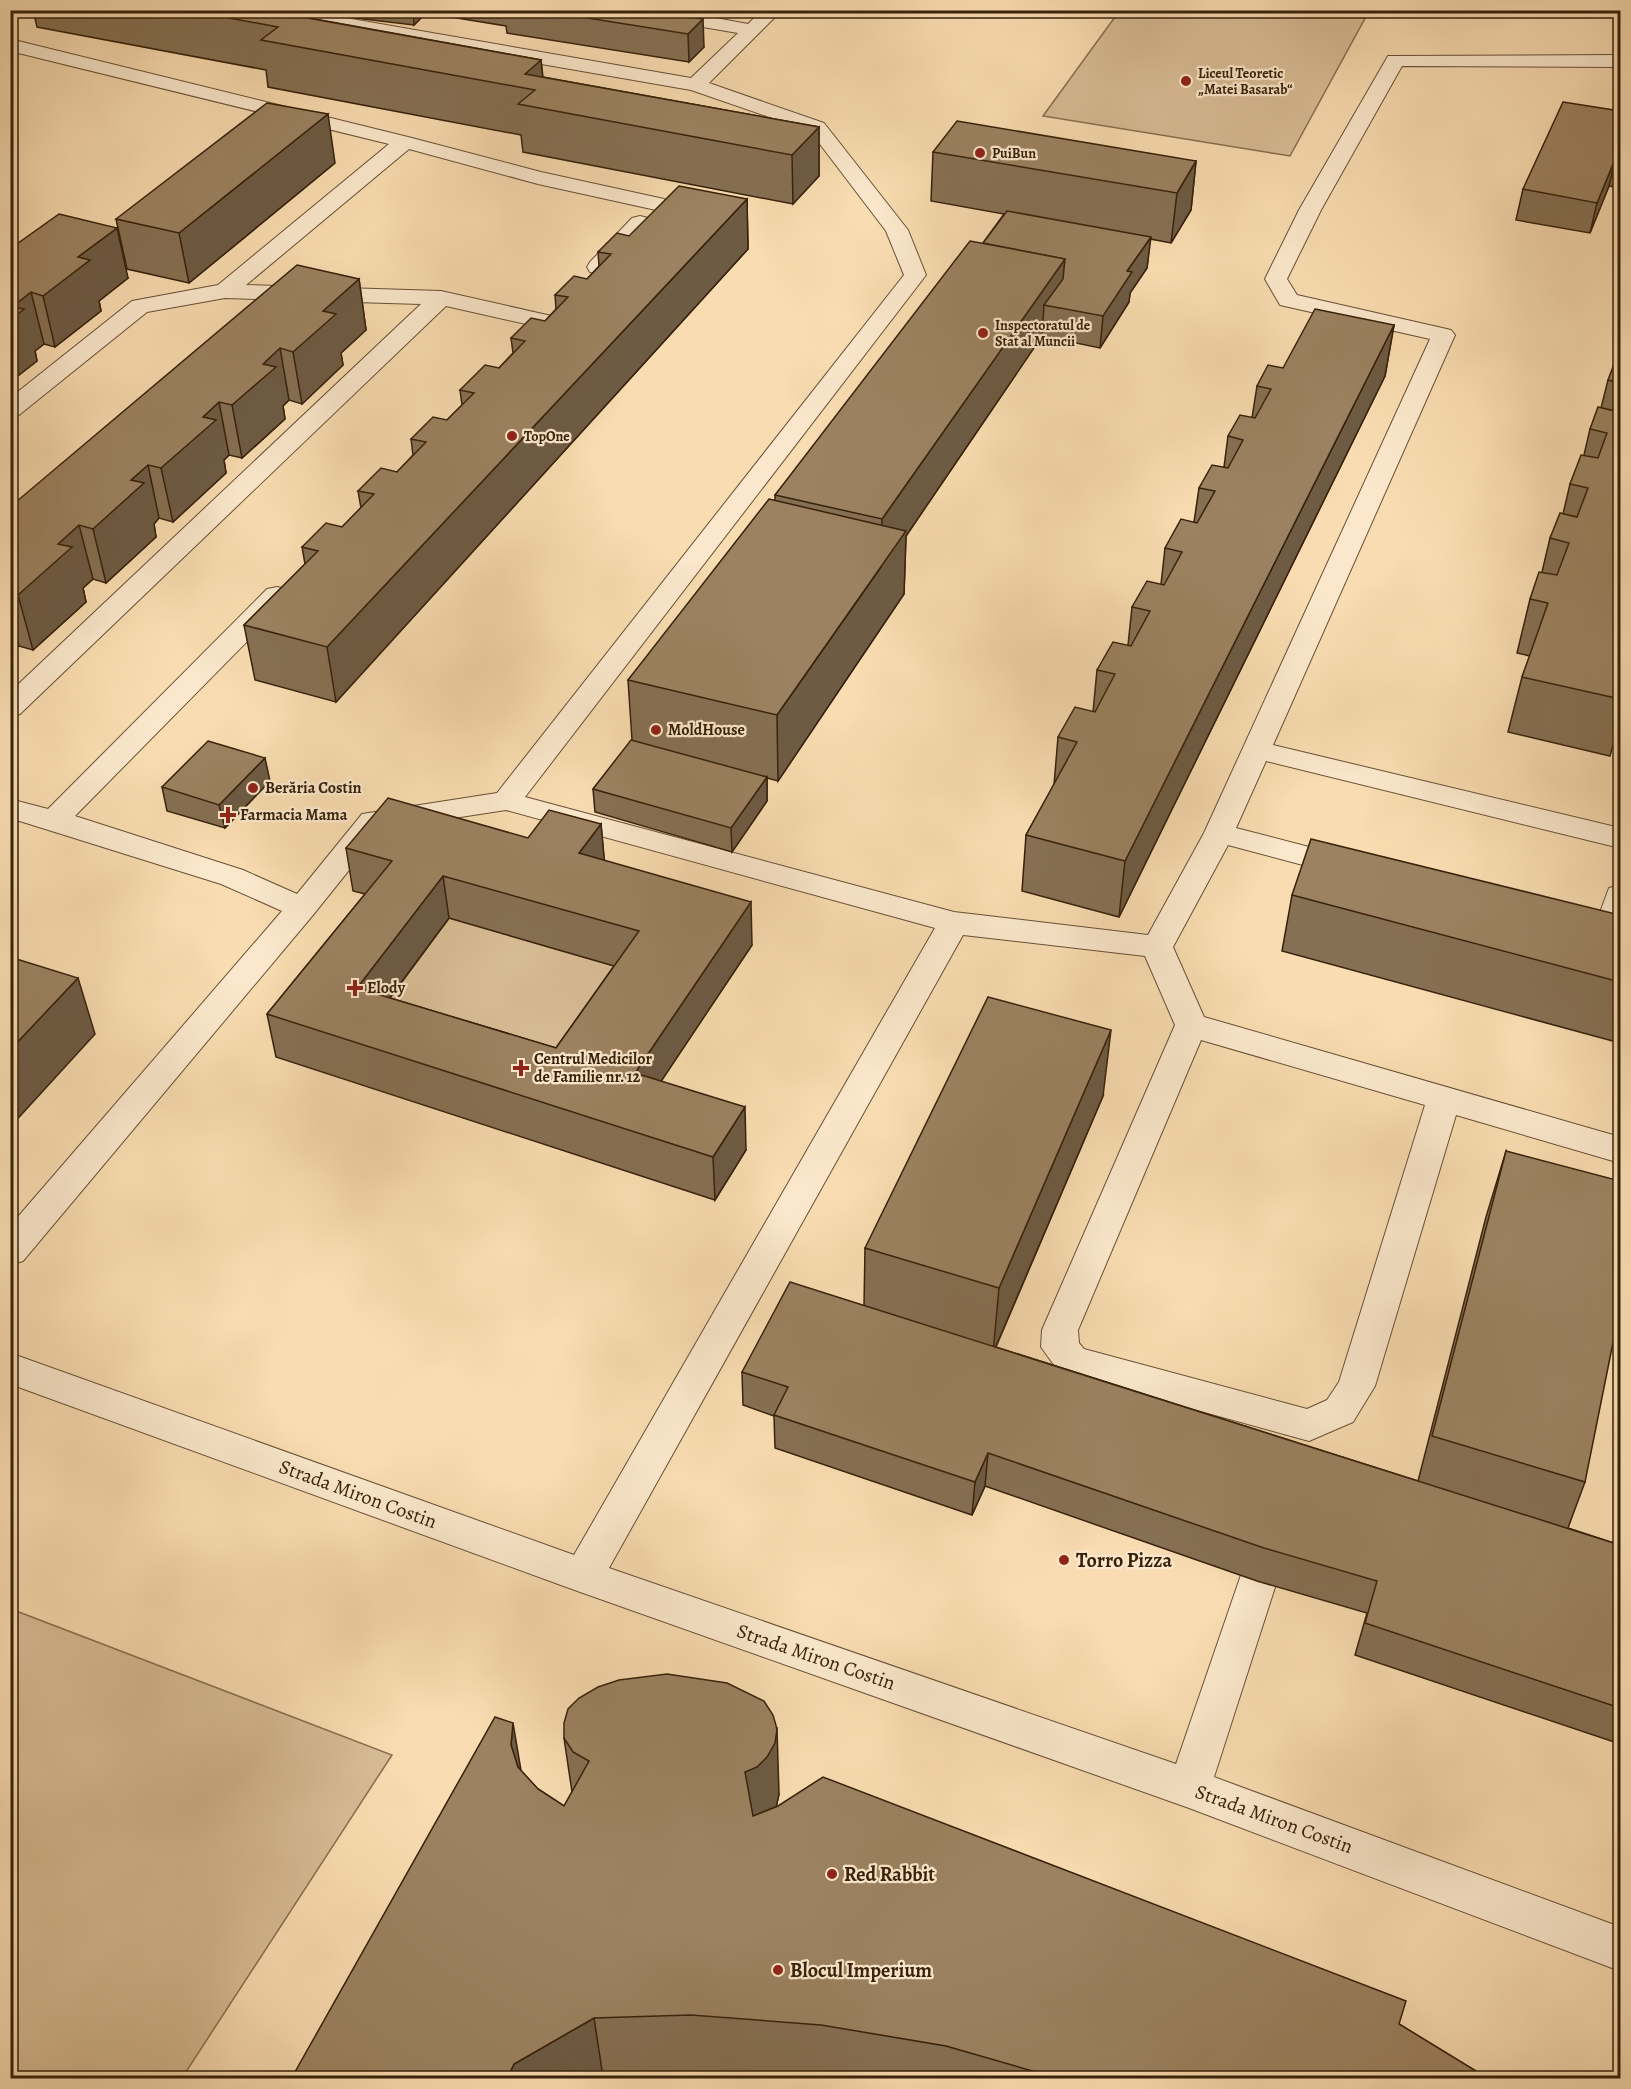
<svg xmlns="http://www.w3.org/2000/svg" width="1631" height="2089" viewBox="0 0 1631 2089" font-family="Alegreya,serif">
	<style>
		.green { fill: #d8bc95; stroke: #886e50; stroke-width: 1.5 }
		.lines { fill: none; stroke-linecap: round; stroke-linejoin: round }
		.minor-casing { stroke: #685034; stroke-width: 2 }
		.minor { fill: #fbe8cc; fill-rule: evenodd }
		.wall { fill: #867053; stroke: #37210a; stroke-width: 1.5; fill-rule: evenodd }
		.shaded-wall { fill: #6d5b44; stroke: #37210a; stroke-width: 1.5 }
		.building { fill: #9c8261; stroke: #37210a; stroke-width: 1.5; fill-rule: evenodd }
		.poi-dot { fill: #8f2418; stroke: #fbe8cc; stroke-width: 2 }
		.labels { text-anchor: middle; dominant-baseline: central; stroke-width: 4.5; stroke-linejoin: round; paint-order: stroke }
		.far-poi-label { font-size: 14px; font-weight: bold; fill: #37210a; stroke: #fbe8cc; text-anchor: start }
		.poi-label { font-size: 16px; font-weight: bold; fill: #37210a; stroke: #fbe8cc; text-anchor: start }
		.near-street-label { font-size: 20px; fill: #37210a; stroke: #fbe8cc }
		.near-poi-label { font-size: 20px; font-weight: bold; fill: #37210a; stroke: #fbe8cc; text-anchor: start }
	</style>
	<rect width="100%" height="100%" fill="#f9dcb1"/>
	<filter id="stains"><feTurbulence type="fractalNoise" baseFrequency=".00333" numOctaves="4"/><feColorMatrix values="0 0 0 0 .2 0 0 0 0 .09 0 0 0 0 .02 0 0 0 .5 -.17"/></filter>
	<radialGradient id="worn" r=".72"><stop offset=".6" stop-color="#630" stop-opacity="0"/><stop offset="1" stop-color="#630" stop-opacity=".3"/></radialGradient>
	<g class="green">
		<path d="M 1120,10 L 1369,10 L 1369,11 L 1290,156 L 1043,116 Z"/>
		<path d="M 449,918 L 642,974 L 560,1091 L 365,1031 Z"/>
		<path d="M 11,1609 L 392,1755 L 182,2078 L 11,2078 Z"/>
	</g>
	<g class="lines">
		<defs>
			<g id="minor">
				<path d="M 255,10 L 300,10 L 691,78 L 738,33 L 638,16 L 631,14 L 629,10 L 673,10 L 748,24 L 762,10 L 782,10 L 709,83 L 824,123 L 908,230 L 926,275 L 525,797 L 954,912 L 1148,935 L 1204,833 L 1430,339 L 1280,305 L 1265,279 L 1299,210 L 1388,56 L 1620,55 L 1620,67 L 1402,66 L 1321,210 L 1287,279 L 1297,295 L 1451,330 L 1455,335 L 1273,745 L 1620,828 L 1620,848 L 1266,761 L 1236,828 L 1359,860 L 1363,867 L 1359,874 L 1348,877 L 1228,845 L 1173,947 L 1204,1017 L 1620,1137 L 1620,1163 L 1456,1115 L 1375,1386 L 1353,1422 L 1309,1441 L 1059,1372 L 1041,1347 L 1042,1330 L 1175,1025 L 1145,956 L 963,935 L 609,1568 L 1176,1764 L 1243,1569 L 1257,1564 L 1271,1569 L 1277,1581 L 1214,1777 L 1620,1927 L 1620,1971 L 1189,1808 L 569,1588 L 10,1384 L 10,1353 L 574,1555 L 935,928 L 506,810 L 382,829 L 313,915 L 23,1261 L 10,1265 L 10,1226 L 282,911 L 221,884 L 10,818 L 10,799 L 48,809 L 267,589 L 277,587 L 287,589 L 290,595 L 287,601 L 75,816 L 243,870 L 297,894 L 362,814 L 497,793 L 904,275 L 886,231 L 810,131 L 691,90 L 264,16 L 257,14 ZM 1201,1040 L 1425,1105 L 1339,1382 L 1327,1400 L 1307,1409 L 1084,1349 L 1079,1343 L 1078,1330 Z"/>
				<path d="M 10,39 L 412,138 L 541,172 L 664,199 L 667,204 L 664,209 L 656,210 L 538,184 L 409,149 L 246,285 L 441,291 L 556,317 L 560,322 L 556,327 L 548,329 L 446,306 L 20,714 L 10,717 L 10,692 L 421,304 L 225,298 L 147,312 L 19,415 L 10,417 L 10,398 L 132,301 L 218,285 L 389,144 L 10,51 Z"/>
				<path d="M 640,216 L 648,218 L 651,223 L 648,228 L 606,272 L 598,274 L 590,272 L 587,267 L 590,262 L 632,218 Z"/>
				<path d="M 1620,885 L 1620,939 L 1608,945 L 1597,942 L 1592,934 L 1609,888 Z"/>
			</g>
		</defs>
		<use href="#minor" class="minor-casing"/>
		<use href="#minor" class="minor"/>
	</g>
	<g class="wall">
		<path d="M 33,10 L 292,10 L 293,15 L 541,60 L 543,77 L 819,127 L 819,176 L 793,204 L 523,152 L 521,135 L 268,87 L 266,70 L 37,27 Z"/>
		<path d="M 305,10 L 680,10 L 681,16 L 704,47 L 689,62 L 507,33 L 506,26 L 426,13 L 414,25 L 305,12 Z"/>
		<path d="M 1620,111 L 1620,188 L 1609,186 L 1590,233 L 1516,220 L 1523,189 Z"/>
		<path d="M 933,152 L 1196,161 L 1191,210 L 1171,243 L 1150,239 L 1147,268 L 1130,293 L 1129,302 L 1100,348 L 1042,336 L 906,536 L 904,594 L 778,781 L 767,778 L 767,801 L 732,852 L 595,812 L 593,789 L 632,740 L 628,680 L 775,500 L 775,495 L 983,243 L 1004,214 L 931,201 Z"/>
		<path d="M 335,163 L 189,283 L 127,269 L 116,219 Z"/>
		<path d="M 747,199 L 748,249 L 336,702 L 255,680 L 244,625 L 305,564 L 302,547 L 342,527 L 361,508 L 358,491 L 397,472 L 413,455 L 411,439 L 447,420 L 462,405 L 460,390 L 499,368 L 513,353 L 511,338 L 545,321 L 556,309 L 555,295 L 587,279 L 599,266 L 598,252 L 629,236 Z"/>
		<path d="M 10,249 L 128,278 L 99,301 L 101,311 L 55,347 L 44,344 L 35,351 L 37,361 L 10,382 Z"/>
		<path d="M 359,279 L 366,330 L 341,353 L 343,365 L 302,404 L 289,400 L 283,406 L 285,419 L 242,458 L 229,455 L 224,460 L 226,473 L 173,522 L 159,518 L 154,524 L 156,537 L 106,583 L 93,579 L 83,588 L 86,602 L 33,650 L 19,646 L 10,654 L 10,507 Z"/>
		<path d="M 1394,325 L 1385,376 L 1119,917 L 1022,891 L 1026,835 L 1054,785 L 1058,737 L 1093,712 L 1097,670 L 1128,645 L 1132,607 L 1161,584 L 1165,548 L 1194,522 L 1199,488 L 1224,467 L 1228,436 L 1252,418 L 1257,386 L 1283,368 Z"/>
		<path d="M 1620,360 L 1620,720 L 1610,756 L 1508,732 L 1522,677 L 1530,656 L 1517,653 L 1530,599 L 1542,572 L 1550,538 L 1563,514 L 1570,484 L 1584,455 L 1590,429 L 1601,408 L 1608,380 Z"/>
		<path d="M 270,781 L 225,828 L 167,811 L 162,787 Z"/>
		<path d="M 601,824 L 604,860 L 752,945 L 661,1081 L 746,1150 L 715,1200 L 276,1057 L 267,1014 L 365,894 L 353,891 L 346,848 L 528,838 ZM 449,918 L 614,966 L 556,1048 L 390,998 Z"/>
		<path d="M 1292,895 L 1620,915 L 1620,1043 L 1282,951 Z"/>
		<path d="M 1103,1096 L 996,1347 L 1418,1481 L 1486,1217 L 1506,1151 L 1585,1482 L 1568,1528 L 1620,1545 L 1620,1744 L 1355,1655 L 1367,1613 L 1257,1581 L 985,1486 L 972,1515 L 775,1448 L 774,1416 L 743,1405 L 742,1372 L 864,1306 L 865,1248 Z"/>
		<path d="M 564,1738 L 779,1794 L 776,1807 L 1399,2024 L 1489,2079 L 752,2079 L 696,2074 L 603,2077 L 600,2079 L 291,2079 L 521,1771 L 538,1789 L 564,1806 L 572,1792 Z"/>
	</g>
	<g class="shaded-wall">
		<path d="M 276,10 L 292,10 L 297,46 L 274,12 Z"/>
		<path d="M 413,10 L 426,10 L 426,13 L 414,25 Z"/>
		<path d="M 669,10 L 680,10 L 681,28 L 666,13 Z"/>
		<path d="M 703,19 L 704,47 L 689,62 L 688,34 Z"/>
		<path d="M 541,60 L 545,107 L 525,74 Z"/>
		<path d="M 328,114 L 335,163 L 189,283 L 179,233 Z"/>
		<path d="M 819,127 L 819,176 L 793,204 L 792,155 Z"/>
		<path d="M 1616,157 L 1609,186 L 1590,233 L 1597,203 Z"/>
		<path d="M 1196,161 L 1191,210 L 1171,243 L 1177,193 Z"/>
		<path d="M 747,199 L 748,249 L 336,702 L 327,647 Z"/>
		<path d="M 117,228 L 128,278 L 99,301 L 101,311 L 55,347 L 43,296 L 78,257 Z"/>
		<path d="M 1151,237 L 1147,268 L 1130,293 L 1129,302 L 1100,348 L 1103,316 L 1127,271 Z"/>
		<path d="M 1065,259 L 1061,308 L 1044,305 L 1042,336 L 906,536 L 904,594 L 778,781 L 777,715 L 881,567 L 882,519 Z"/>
		<path d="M 359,279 L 366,330 L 341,353 L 343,365 L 302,404 L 293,352 L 323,311 Z"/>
		<path d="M 31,292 L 44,344 L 35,351 L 37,361 L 10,382 L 10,320 L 12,307 Z"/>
		<path d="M 1394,325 L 1385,376 L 1119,917 L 1125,861 Z"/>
		<path d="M 280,348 L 289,400 L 283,406 L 285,419 L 242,458 L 232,405 L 263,364 Z"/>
		<path d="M 219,402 L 229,455 L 224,460 L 226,473 L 173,522 L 161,468 L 203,417 Z"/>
		<path d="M 148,465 L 159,518 L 154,524 L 156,537 L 106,583 L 93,529 L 131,480 Z"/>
		<path d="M 79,525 L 93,579 L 83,588 L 86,602 L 33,650 L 18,595 L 58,544 Z"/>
		<path d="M 10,614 L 19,646 L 10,654 Z"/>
		<path d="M 265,758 L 270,781 L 225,828 L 219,805 Z"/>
		<path d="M 767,777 L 767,801 L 732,852 L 731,828 Z"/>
		<path d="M 601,824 L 605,867 L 579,853 Z"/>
		<path d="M 443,876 L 449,918 L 365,1031 L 357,988 Z"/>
		<path d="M 751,902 L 752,945 L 638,1116 L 635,1073 Z"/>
		<path d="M 78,978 L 95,1034 L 10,1127 L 10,1050 Z"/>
		<path d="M 1111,1030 L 1103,1096 L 993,1353 L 999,1288 Z"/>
		<path d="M 745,1107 L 746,1150 L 715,1200 L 713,1157 Z"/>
		<path d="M 988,1453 L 985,1486 L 972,1515 L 975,1482 Z"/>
		<path d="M 513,1723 L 524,1788 L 511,1745 Z"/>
		<path d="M 777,1729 L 779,1794 L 776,1808 L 748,1836 L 745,1772 Z"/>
		<path d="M 594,2018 L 603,2077 L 600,2079 L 507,2079 L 514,2064 Z"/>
	</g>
	<g class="building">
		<path d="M 186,10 L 276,10 L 274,12 L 541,60 L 525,74 L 819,127 L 792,155 L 518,104 L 535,90 L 261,40 L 278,27 Z"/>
		<path d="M 537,10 L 669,10 L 666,13 L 703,19 L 688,34 Z"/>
		<path d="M 1563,102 L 1620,111 L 1620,157 L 1616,157 L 1597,203 L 1523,189 Z"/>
		<path d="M 267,103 L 328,114 L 179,233 L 116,219 Z"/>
		<path d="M 957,121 L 1196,161 L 1177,193 L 933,152 Z"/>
		<path d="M 679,186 L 747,199 L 327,647 L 244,625 L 318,551 L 302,547 L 326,523 L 342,527 L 374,494 L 358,491 L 381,468 L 397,472 L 426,442 L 411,439 L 433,417 L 447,420 L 474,393 L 460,390 L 485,365 L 499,368 L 525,341 L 511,338 L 531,318 L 545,321 L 568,297 L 555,295 L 574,276 L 587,279 L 611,254 L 598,252 L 617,233 L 629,236 Z"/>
		<path d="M 1007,211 L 1151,237 L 1127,271 L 1132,272 L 1103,316 L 1044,305 L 1063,279 L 1065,259 L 983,243 Z"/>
		<path d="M 59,214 L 117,228 L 78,257 L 90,260 L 43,296 L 31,292 L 12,307 L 24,309 L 10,320 L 10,249 Z"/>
		<path d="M 970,241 L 1065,259 L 882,519 L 775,495 Z"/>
		<path d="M 297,265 L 359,279 L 323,311 L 336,314 L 293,352 L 280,348 L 263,364 L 276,367 L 232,405 L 219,402 L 203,417 L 216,420 L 161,468 L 148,465 L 131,480 L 144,483 L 93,529 L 79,525 L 58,544 L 72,547 L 18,595 L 10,593 L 10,507 Z"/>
		<path d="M 1315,309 L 1394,325 L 1125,861 L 1026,835 L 1077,742 L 1058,737 L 1075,707 L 1095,712 L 1115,674 L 1097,670 L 1113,642 L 1131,646 L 1150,611 L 1132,607 L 1147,581 L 1164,585 L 1182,552 L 1165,548 L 1181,519 L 1197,523 L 1215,491 L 1199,488 L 1212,465 L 1228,468 L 1243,440 L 1228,436 L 1240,415 L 1255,418 L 1271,389 L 1257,386 L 1268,365 L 1283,368 Z"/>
		<path d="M 1616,359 L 1620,360 L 1620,383 L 1608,380 Z"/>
		<path d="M 1620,395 L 1620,699 L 1522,677 L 1548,603 L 1530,599 L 1539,572 L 1557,575 L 1569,543 L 1550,538 L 1560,513 L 1577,517 L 1588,488 L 1570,484 L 1581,455 L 1598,458 L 1607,433 L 1590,429 L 1598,407 L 1615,411 Z"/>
		<path d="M 769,499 L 906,531 L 777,715 L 628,680 Z"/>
		<path d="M 631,740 L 767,777 L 731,828 L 593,789 Z"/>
		<path d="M 208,741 L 265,758 L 219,805 L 162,787 Z"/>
		<path d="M 388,798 L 528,838 L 549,810 L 601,824 L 579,853 L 751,902 L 635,1073 L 745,1107 L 713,1157 L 267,1014 L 392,861 L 346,848 ZM 443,876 L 639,931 L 556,1048 L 357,988 Z"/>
		<path d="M 1311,839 L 1620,915 L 1620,982 L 1292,895 Z"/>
		<path d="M 10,957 L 78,978 L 10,1050 Z"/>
		<path d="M 988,997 L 1111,1030 L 999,1288 L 865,1248 Z"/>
		<path d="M 1506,1151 L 1620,1181 L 1620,1308 L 1585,1482 L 1432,1436 Z"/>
		<path d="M 790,1282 L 1620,1545 L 1620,1708 L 1365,1623 L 1377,1581 L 1264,1548 L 988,1453 L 975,1482 L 774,1415 L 788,1387 L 742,1372 Z"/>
		<path d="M 667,1674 L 727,1683 L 764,1701 L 773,1715 L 777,1729 L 775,1743 L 767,1757 L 757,1767 L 745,1772 L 753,1816 L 778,1806 L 823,1777 L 1406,2001 L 1399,2024 L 1489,2079 L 1060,2079 L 946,2046 L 821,2025 L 691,2015 L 594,2018 L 514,2064 L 507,2079 L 291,2079 L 495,1717 L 513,1723 L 511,1745 L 518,1767 L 538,1789 L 564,1806 L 589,1761 L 573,1752 L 564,1738 L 564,1723 L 568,1709 L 579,1698 L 598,1687 L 619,1680 Z"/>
	</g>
	<g class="poi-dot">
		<circle cx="1186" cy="81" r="6"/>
		<circle cx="980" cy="153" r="6"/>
		<circle cx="983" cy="333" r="6"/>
		<circle cx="512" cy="436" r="6"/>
		<circle cx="656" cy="730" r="6"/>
		<circle cx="253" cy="788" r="6"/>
		<path d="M225 806h6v6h6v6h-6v6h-6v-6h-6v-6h6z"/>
		<path d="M352 979h6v6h6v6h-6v6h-6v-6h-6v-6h6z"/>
		<path d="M518 1059h6v6h6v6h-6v6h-6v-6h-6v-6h6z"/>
		<circle cx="1064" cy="1560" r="6"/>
		<circle cx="832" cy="1874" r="6"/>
		<circle cx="778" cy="1970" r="6"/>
	</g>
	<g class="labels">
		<g class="far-poi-label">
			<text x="1198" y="73">Liceul Teoretic<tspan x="1198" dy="16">„Matei Basarab“</tspan></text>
			<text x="992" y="153">PuiBun</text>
			<text x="995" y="325">Inspectoratul de<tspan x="995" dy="16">Stat al Muncii</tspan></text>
			<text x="524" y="436">TopOne</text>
		</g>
		<g class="poi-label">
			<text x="668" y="730">MoldHouse</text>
			<text x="265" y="788">Berăria Costin</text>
			<text x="240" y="815">Farmacia Mama</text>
			<text x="367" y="988">Elody</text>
			<text x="534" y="1059">Centrul Medicilor<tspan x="534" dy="18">de Familie nr. 12</tspan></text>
		</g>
		<g class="near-street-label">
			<text transform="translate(358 1494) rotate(20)">Strada Miron Costin</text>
			<text transform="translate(816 1657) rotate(19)">Strada Miron Costin</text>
			<text transform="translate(1274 1819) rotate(20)">Strada Miron Costin</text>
		</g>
		<g class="near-poi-label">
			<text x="1076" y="1560">Torro Pizza</text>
			<text x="844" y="1874">Red Rabbit</text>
			<text x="790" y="1970">Blocul Imperium</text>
		</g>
	</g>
	<rect width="1631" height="2089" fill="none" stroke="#f9dcb1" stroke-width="36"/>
	<rect x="12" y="12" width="1607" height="2065" fill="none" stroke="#37210a" stroke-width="3"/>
	<rect x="18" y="18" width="1595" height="2053" fill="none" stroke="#37210a" stroke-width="1.5"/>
	<rect width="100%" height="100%" filter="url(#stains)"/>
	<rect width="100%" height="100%" fill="url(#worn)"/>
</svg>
